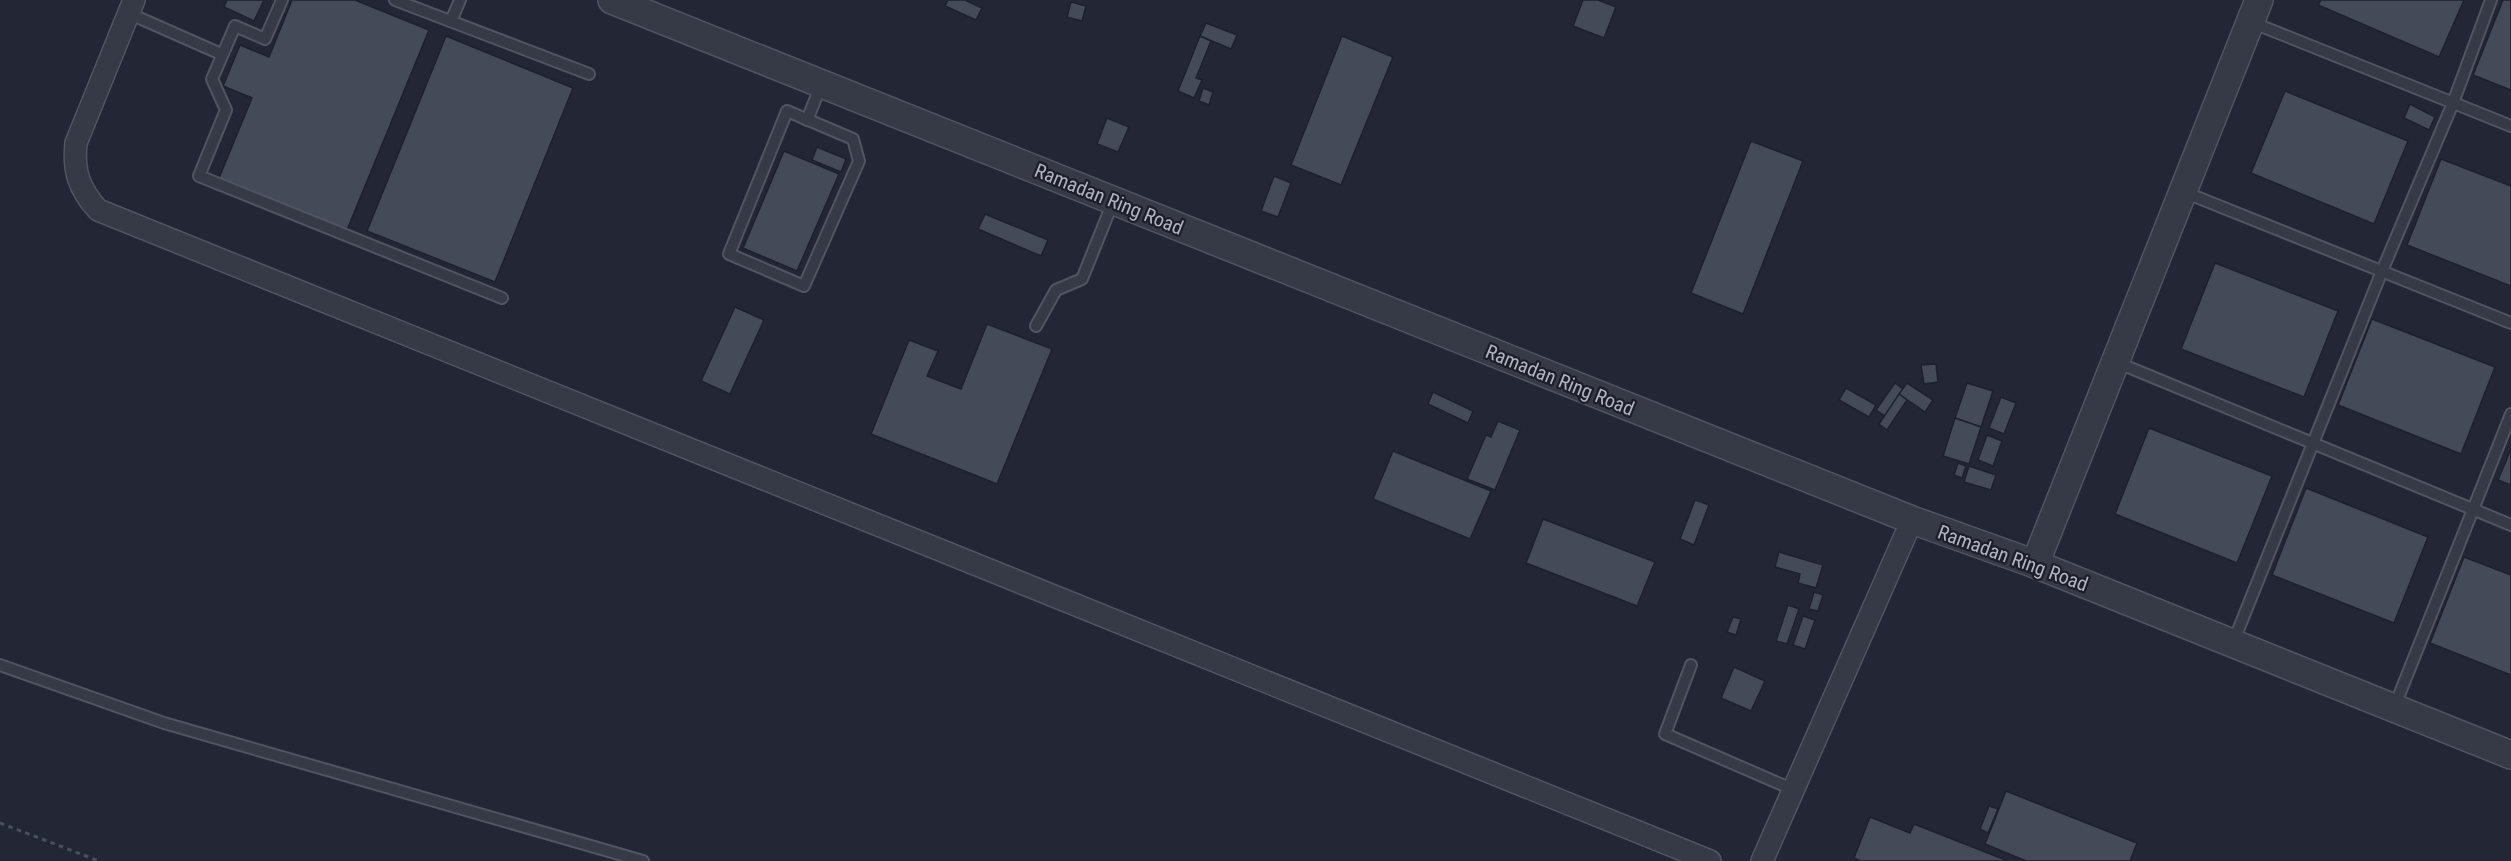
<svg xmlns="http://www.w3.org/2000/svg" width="2511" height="861" viewBox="0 0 2511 861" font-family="'Roboto Condensed',sans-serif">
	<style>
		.building { fill: #454a59; stroke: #1e212d; stroke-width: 1.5 }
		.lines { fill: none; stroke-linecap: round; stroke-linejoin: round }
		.service-casing { stroke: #515461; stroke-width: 14 }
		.minor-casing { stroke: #515461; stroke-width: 24 }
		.tertiary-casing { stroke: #515461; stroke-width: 30 }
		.path { stroke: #475258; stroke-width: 3; stroke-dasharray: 4.5 4.5; stroke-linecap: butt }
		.service { stroke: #363a46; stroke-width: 10 }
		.minor { stroke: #363a46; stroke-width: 21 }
		.tertiary { stroke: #363a46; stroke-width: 27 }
		.labels { text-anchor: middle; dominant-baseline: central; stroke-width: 4.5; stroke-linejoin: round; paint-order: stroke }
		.street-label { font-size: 20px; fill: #b1b4c2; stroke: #1c1f2a }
	</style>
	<rect width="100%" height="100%" fill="#232735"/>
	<g class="building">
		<path d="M 227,0 L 264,0 L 254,21 L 224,7 Z"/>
		<path d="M 292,0 L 355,0 L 429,30 L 347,230 L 219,178 L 252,98 L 223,86 L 240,45 L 269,57 Z"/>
		<path d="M 948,0 L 965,0 L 982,8 L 976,20 L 945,6 Z"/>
		<path d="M 1583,0 L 1598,0 L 1616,7 L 1604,38 L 1573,26 Z"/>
		<path d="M 2321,0 L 2464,0 L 2439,57 L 2318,5 Z"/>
		<path d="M 2503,0 L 2511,0 L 2511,90 L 2473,75 Z"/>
		<path d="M 1071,2 L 1086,6 L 1082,21 L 1067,17 Z"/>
		<path d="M 1206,23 L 1237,35 L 1231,49 L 1200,36 Z"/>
		<path d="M 446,36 L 573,88 L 495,282 L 367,231 Z"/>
		<path d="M 1200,36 L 1211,41 L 1196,78 L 1202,80 L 1194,98 L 1178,91 Z"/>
		<path d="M 1342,36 L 1393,57 L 1341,185 L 1291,165 Z"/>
		<path d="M 1203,88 L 1213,92 L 1209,105 L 1199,101 Z"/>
		<path d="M 2285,91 L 2408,141 L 2374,224 L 2251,173 Z"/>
		<path d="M 2410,104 L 2435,117 L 2429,130 L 2404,118 Z"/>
		<path d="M 1107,118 L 1129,127 L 1118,152 L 1097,144 Z"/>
		<path d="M 1751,141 L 1803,161 L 1743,314 L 1691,293 Z"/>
		<path d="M 817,147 L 846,159 L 841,172 L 812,160 Z"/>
		<path d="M 784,151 L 839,174 L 797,271 L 743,248 Z"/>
		<path d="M 2441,159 L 2511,186 L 2511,286 L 2407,245 Z"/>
		<path d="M 1274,176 L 1291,183 L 1278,217 L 1261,211 Z"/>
		<path d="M 985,214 L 1048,240 L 1041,256 L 978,229 Z"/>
		<path d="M 2215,263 L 2338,311 L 2304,397 L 2181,349 Z"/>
		<path d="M 735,307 L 764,320 L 730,394 L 701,381 Z"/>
		<path d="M 2372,319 L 2495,367 L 2461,454 L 2338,405 Z"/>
		<path d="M 987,324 L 1052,349 L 997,484 L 871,434 L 909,340 L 938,351 L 927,376 L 961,389 Z"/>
		<path d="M 1936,364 L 1938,382 L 1924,384 L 1921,365 Z"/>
		<path d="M 1895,383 L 1903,389 L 1885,416 L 1876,410 Z"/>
		<path d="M 1907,383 L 1933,400 L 1925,412 L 1899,394 Z"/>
		<path d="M 1967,383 L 1993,391 L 1981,427 L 1955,418 Z"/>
		<path d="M 1846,388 L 1876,405 L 1869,417 L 1839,400 Z"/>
		<path d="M 1433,392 L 1473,411 L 1468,423 L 1428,404 Z"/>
		<path d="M 1899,394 L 1907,400 L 1887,430 L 1879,424 Z"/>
		<path d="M 2001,397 L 2016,403 L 2004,434 L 1989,428 Z"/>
		<path d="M 1955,418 L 1981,427 L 1969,464 L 1943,456 Z"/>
		<path d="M 1498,421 L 1520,430 L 1495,490 L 1467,479 L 1486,435 L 1491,437 Z"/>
		<path d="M 2149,428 L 2272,476 L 2237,563 L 2115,514 Z"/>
		<path d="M 1987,435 L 2002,441 L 1993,466 L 1978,460 Z"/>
		<path d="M 2511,449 L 2511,485 L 2498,480 Z"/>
		<path d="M 1393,451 L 1491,491 L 1470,539 L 1373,499 Z"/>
		<path d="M 1958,463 L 1966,466 L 1962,478 L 1954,475 Z"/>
		<path d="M 1969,466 L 1996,475 L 1991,490 L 1964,482 Z"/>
		<path d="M 2306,488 L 2428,537 L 2394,623 L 2272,575 Z"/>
		<path d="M 1695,500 L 1709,505 L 1694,545 L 1680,539 Z"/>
		<path d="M 1543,519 L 1655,562 L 1637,606 L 1526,563 Z"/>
		<path d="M 1779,552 L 1823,565 L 1816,588 L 1798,583 L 1800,574 L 1775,567 Z"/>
		<path d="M 2464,557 L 2511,575 L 2511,675 L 2430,643 Z"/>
		<path d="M 1814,592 L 1823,595 L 1818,611 L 1809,609 Z"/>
		<path d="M 1788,605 L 1799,609 L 1787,644 L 1776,641 Z"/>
		<path d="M 1803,616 L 1815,620 L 1805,649 L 1793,645 Z"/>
		<path d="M 1733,617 L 1741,619 L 1736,635 L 1727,632 Z"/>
		<path d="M 1734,667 L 1765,681 L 1751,711 L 1721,698 Z"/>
		<path d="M 2006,791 L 2137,843 L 2130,861 L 2026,861 L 1985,844 Z"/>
		<path d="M 1989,806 L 1998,809 L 1988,833 L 1980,829 Z"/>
		<path d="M 1870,817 L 1910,833 L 1914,824 L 2008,861 L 1861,861 L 1854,858 Z"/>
	</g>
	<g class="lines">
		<defs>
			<g id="service">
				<path d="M 282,0 L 265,39 L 235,26 L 212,79 L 226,110 L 199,176 L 502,298"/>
				<path d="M 395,0 L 589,74"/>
				<path d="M 128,13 L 221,54"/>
				<path d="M 451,21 L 460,0"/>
				<path d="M 2251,22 L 2511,126"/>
				<path d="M 787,111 L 853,139 L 859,161 L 804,286 L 729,254 Z"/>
				<path d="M 807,120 L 822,83"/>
				<path d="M 2184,192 L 2511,323"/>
				<path d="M 1036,326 L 1056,290 L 1082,279 L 1113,202"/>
				<path d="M 2116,362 L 2511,525"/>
				<path d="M 2233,643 L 2382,271 L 2453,103 L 2491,0"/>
				<path d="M 0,665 L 164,723 L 643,861"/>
				<path d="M 1691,665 L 1665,734 L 1794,790"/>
				<path d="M 2394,708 L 2511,414"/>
			</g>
			<g id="minor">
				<path d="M 134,0 L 76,143 C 73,171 79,189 98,210 L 1710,861"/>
				<path d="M 1762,861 L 1912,520"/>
			</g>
			<g id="tertiary">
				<path d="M 612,0 L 1912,520 L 2035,564 L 2511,755"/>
				<path d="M 2035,564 L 2259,0"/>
			</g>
		</defs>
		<use href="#service" class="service-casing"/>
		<use href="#minor" class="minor-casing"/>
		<use href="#tertiary" class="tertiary-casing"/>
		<path class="path" d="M 0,823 L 99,861"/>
		<use href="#service" class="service"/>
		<use href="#minor" class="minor"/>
		<use href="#tertiary" class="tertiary"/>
	</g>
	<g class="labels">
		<g class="street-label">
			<text transform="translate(1109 199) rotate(22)">Ramadan Ring Road</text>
			<text transform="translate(1560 380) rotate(22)">Ramadan Ring Road</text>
			<text transform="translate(2013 558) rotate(20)">Ramadan Ring Road</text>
		</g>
	</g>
</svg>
